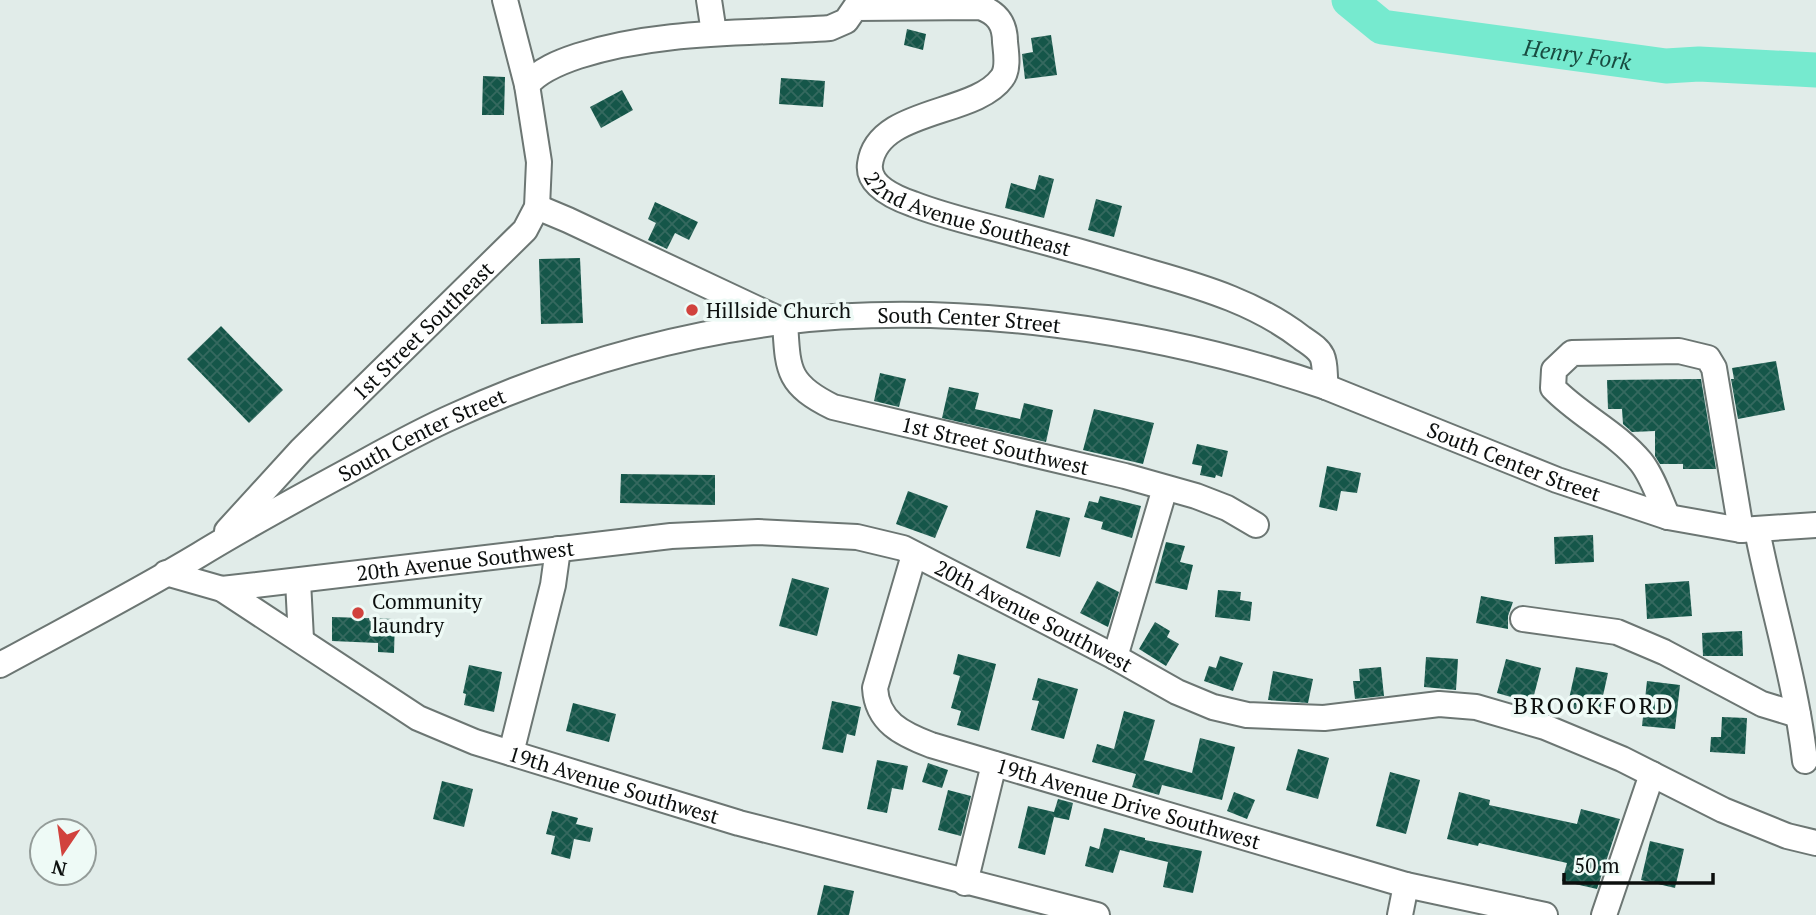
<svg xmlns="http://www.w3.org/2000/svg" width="1816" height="915" viewBox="0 0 1816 915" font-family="'PT Serif',serif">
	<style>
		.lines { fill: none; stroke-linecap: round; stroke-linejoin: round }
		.river { stroke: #76eacf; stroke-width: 35 }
		.building { fill: url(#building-cross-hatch) }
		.minor-casing { stroke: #6c7673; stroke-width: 28 }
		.minor { stroke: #fff; stroke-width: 24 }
		.poi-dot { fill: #d1423d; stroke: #eefaf6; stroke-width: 2.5 }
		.labels { text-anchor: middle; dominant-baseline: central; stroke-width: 7; stroke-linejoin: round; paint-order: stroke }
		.street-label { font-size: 21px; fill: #0c0f0e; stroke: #eefaf6 }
		.poi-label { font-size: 21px; fill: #0c0f0e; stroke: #eefaf6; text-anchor: start }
		.water-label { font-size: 23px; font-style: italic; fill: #184b40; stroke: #eefaf6 }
		.quarter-label { font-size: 24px; letter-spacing: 2px; fill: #0c0f0e; stroke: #eefaf6 }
	</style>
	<defs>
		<pattern id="building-cross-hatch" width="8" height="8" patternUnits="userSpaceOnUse" patternTransform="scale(1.75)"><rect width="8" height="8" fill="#155649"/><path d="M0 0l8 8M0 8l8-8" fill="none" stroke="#35695f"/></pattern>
	</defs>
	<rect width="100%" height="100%" fill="#e1ece9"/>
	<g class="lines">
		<path class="river" id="s1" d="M 1349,0 L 1382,27 L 1666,66 L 1699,64 L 1816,70"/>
	</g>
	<g class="building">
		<path d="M 907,29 L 926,34 L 923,50 L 904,45 Z"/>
		<path d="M 1051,35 L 1057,75 L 1025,79 L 1022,54 L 1033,52 L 1031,38 Z"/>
		<path d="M 483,76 L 505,77 L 504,115 L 482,115 Z"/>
		<path d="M 781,78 L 825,81 L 823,107 L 779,104 Z"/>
		<path d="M 622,90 L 633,110 L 601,128 L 590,107 Z"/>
		<path d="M 1039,175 L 1054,179 L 1044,218 L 1005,208 L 1011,183 L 1035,190 Z"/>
		<path d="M 1096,199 L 1122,206 L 1114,237 L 1088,230 Z"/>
		<path d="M 655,202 L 698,222 L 689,240 L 675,233 L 667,249 L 648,240 L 656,223 L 648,219 Z"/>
		<path d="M 580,258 L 583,323 L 541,324 L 539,259 Z"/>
		<path d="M 221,326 L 283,390 L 249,423 L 187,359 Z"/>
		<path d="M 1776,361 L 1785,410 L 1738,419 L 1731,379 L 1734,379 L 1732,368 Z"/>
		<path d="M 880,373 L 906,379 L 899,407 L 874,401 Z"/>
		<path d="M 1701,379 L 1716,469 L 1683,469 L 1683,464 L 1660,464 L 1655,456 L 1655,431 L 1632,432 L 1623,424 L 1622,409 L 1608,409 L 1607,380 Z"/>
		<path d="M 949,387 L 979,393 L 975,409 L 1020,419 L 1024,403 L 1053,410 L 1046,442 L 942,418 Z"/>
		<path d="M 1094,409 L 1154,423 L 1143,464 L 1083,450 Z"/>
		<path d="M 1197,444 L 1228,451 L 1222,477 L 1216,475 L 1215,478 L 1200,475 L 1202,466 L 1192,464 Z"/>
		<path d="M 1327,466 L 1361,473 L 1357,493 L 1341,491 L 1337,511 L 1319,507 Z"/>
		<path d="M 621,474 L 715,475 L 715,505 L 620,503 Z"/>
		<path d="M 908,491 L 948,506 L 935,538 L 896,524 Z"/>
		<path d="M 1100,496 L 1141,506 L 1132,538 L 1101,529 L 1103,522 L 1084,517 L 1089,501 L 1098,503 Z"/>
		<path d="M 1036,510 L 1070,518 L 1060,557 L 1026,548 Z"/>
		<path d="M 1593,535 L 1594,562 L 1555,564 L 1554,537 Z"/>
		<path d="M 1166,542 L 1185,546 L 1180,562 L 1193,565 L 1187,590 L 1155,583 Z"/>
		<path d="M 792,578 L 829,588 L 817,636 L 779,626 Z"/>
		<path d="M 1097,581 L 1119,592 L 1108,627 L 1080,613 Z"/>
		<path d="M 1689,581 L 1692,616 L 1647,619 L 1645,584 Z"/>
		<path d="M 1218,590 L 1241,592 L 1240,600 L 1252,602 L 1250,621 L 1215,617 Z"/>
		<path d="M 1481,596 L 1513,602 L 1508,616 L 1508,629 L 1476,623 Z"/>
		<path d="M 332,617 L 395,619 L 394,653 L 378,652 L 378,643 L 332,641 Z"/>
		<path d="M 1155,622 L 1170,631 L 1167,637 L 1179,644 L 1166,666 L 1139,649 Z"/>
		<path d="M 1742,631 L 1743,656 L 1703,656 L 1702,633 Z"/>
		<path d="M 958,654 L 996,664 L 979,731 L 957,725 L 961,711 L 951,708 L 960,676 L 953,674 Z"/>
		<path d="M 1220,656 L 1243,663 L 1233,691 L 1204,681 L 1209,666 L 1216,668 Z"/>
		<path d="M 1426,657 L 1458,659 L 1456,690 L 1424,687 Z"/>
		<path d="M 1506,659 L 1541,668 L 1532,703 L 1497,693 Z"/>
		<path d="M 469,665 L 502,672 L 494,712 L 464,705 L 466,694 L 463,693 Z"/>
		<path d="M 1381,667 L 1384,696 L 1355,699 L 1353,681 L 1360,681 L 1359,669 Z"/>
		<path d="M 1576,667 L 1608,673 L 1599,714 L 1567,708 Z"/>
		<path d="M 1273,671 L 1313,679 L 1308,703 L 1268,700 Z"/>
		<path d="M 1038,678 L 1078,689 L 1064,739 L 1031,730 L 1039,701 L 1032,700 Z"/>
		<path d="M 1647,681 L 1680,685 L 1675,729 L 1642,726 Z"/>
		<path d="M 832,701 L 861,707 L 855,736 L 847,734 L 843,753 L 822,749 Z"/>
		<path d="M 573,703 L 616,714 L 609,742 L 566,731 Z"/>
		<path d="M 1124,711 L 1155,720 L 1144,760 L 1192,773 L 1200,738 L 1235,747 L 1222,800 L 1162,785 L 1159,795 L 1132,787 L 1136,774 L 1092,762 L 1097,744 L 1114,749 Z"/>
		<path d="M 1722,717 L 1747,718 L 1745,754 L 1710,752 L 1711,737 L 1721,737 Z"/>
		<path d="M 1298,749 L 1329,758 L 1318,799 L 1286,790 Z"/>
		<path d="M 877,760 L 908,766 L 903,790 L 892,788 L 887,813 L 867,809 Z"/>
		<path d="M 928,763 L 948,770 L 942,788 L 922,782 Z"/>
		<path d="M 1390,772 L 1420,780 L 1406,834 L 1376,826 Z"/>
		<path d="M 442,781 L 473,789 L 464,827 L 433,819 Z"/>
		<path d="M 948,790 L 971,796 L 961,836 L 938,830 Z"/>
		<path d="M 1234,792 L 1255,800 L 1247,819 L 1227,811 Z"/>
		<path d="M 1459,792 L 1490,800 L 1489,805 L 1577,824 L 1581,809 L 1620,819 L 1597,889 L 1562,881 L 1567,863 L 1479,843 L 1478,846 L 1447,839 Z"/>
		<path d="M 1058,799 L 1073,803 L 1069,820 L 1054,817 L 1045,855 L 1018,848 L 1028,806 L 1054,812 Z"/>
		<path d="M 552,811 L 578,818 L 576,824 L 593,828 L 590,842 L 574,839 L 570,859 L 551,854 L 555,836 L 546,834 Z"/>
		<path d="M 1104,828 L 1145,838 L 1145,840 L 1202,851 L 1193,893 L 1163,887 L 1168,862 L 1120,850 L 1113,873 L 1085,866 L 1090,846 L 1099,849 Z"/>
		<path d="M 1650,841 L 1684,849 L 1675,888 L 1641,880 Z"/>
		<path d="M 824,885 L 854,891 L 849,915 L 817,915 Z"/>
	</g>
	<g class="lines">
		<defs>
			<g id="minor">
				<path d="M 709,0 L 714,33"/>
				<path id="s2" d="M 527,85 C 539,70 560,62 578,56 C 660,30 745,34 830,28 L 846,21 L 855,8 L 980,7 C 997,13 1005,23 1005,42 C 1006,52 1009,69 1002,78 C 975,116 877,108 870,164 C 867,186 896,198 913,204 C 946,217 980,224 1015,234 C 1061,246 1107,259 1153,273 C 1206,288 1258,304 1302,338 C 1309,343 1318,348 1322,356 C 1326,365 1324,377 1326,387"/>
				<path id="s3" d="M 537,207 L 568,220 L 785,322 C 788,369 786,384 833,407 L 1125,476 L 1196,496 L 1227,508 L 1256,525"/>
				<path d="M 1668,517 C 1660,500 1653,477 1641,462 C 1616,432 1580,416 1553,388 L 1554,370 L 1572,353 L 1679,351 L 1708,358 L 1714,368 L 1741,530"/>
				<path d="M 1757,530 C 1772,607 1796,682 1805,761"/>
				<path id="s4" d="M 227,531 L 301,450 L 525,230 L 537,207 L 539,162 L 527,85 L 505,0"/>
				<path id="s5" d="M 914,555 L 875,688 C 877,722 902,734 931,745 L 1406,885 L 1545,915"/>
				<path id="s6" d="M 166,573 L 222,589 L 418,718 L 475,742 L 739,823 L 1097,915"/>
				<path d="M 298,581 L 301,639"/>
				<path id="s7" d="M 222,589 L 671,536 L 758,532 L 857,537 L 903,548 L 1115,657 L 1177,692 L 1213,707 L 1247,715 L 1324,718 L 1439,704 L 1476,707 L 1545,727 L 1622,759 L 1723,810 L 1787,836 L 1816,843"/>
				<path d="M 1523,619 L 1617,632 L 1664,652 L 1762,704 L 1798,715"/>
				<path d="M 1115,657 L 1165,488"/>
				<path id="s8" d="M 0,665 C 66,629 134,594 199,555 C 243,528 289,503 335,478 C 374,457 413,434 454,416 C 557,369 669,336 781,322 C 956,300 1160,330 1326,387 L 1557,480 L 1668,517 L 1741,530 L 1816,525"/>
				<path d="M 511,753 L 553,585 L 558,549"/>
				<path d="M 965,883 L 994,764"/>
				<path d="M 1400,915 L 1406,885"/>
				<path d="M 1604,915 L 1652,774"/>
			</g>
		</defs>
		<use href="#minor" class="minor-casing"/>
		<use href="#minor" class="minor"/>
	</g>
	<g class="poi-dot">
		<circle cx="692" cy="310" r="7"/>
		<circle cx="358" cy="613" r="7"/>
	</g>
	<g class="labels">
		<g class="street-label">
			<text stroke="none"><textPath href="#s2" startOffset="838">22nd Avenue Southeast</textPath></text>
			<text stroke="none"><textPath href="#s8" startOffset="1048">South Center Street</textPath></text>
			<text stroke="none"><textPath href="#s4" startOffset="280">1st Street Southeast</textPath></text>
			<text stroke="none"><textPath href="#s8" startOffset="481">South Center Street</textPath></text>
			<text stroke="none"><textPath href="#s3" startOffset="546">1st Street Southwest</textPath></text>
			<text stroke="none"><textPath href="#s8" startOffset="1615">South Center Street</textPath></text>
			<text stroke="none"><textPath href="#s7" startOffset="245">20th Avenue Southwest</textPath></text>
			<text stroke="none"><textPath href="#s7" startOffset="833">20th Avenue Southwest</textPath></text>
			<text stroke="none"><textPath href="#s6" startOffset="500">19th Avenue Southwest</textPath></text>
			<text stroke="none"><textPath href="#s5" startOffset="430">19th Avenue Drive Southwest</textPath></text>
		</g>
		<g class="poi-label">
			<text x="706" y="310">Hillside Church</text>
			<text x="372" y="601">Community<tspan x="372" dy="24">laundry</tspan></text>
		</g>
		<g class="water-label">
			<text stroke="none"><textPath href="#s1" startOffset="240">Henry Fork</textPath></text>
		</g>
		<g class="quarter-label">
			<text x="1594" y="705">BROOKFORD</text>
		</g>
	</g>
	<g transform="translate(63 852) rotate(193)"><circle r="33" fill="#eefaf6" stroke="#949c99" stroke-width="2"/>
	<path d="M0-5L12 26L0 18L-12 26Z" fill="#d1423d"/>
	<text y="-10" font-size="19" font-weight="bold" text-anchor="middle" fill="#0c0f0e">N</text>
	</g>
	<path d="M1564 873v10h149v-10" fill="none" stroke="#0c0f0e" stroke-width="3.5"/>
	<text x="1574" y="873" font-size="21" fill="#0c0f0e" stroke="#eefaf6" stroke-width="5" paint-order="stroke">50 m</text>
</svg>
